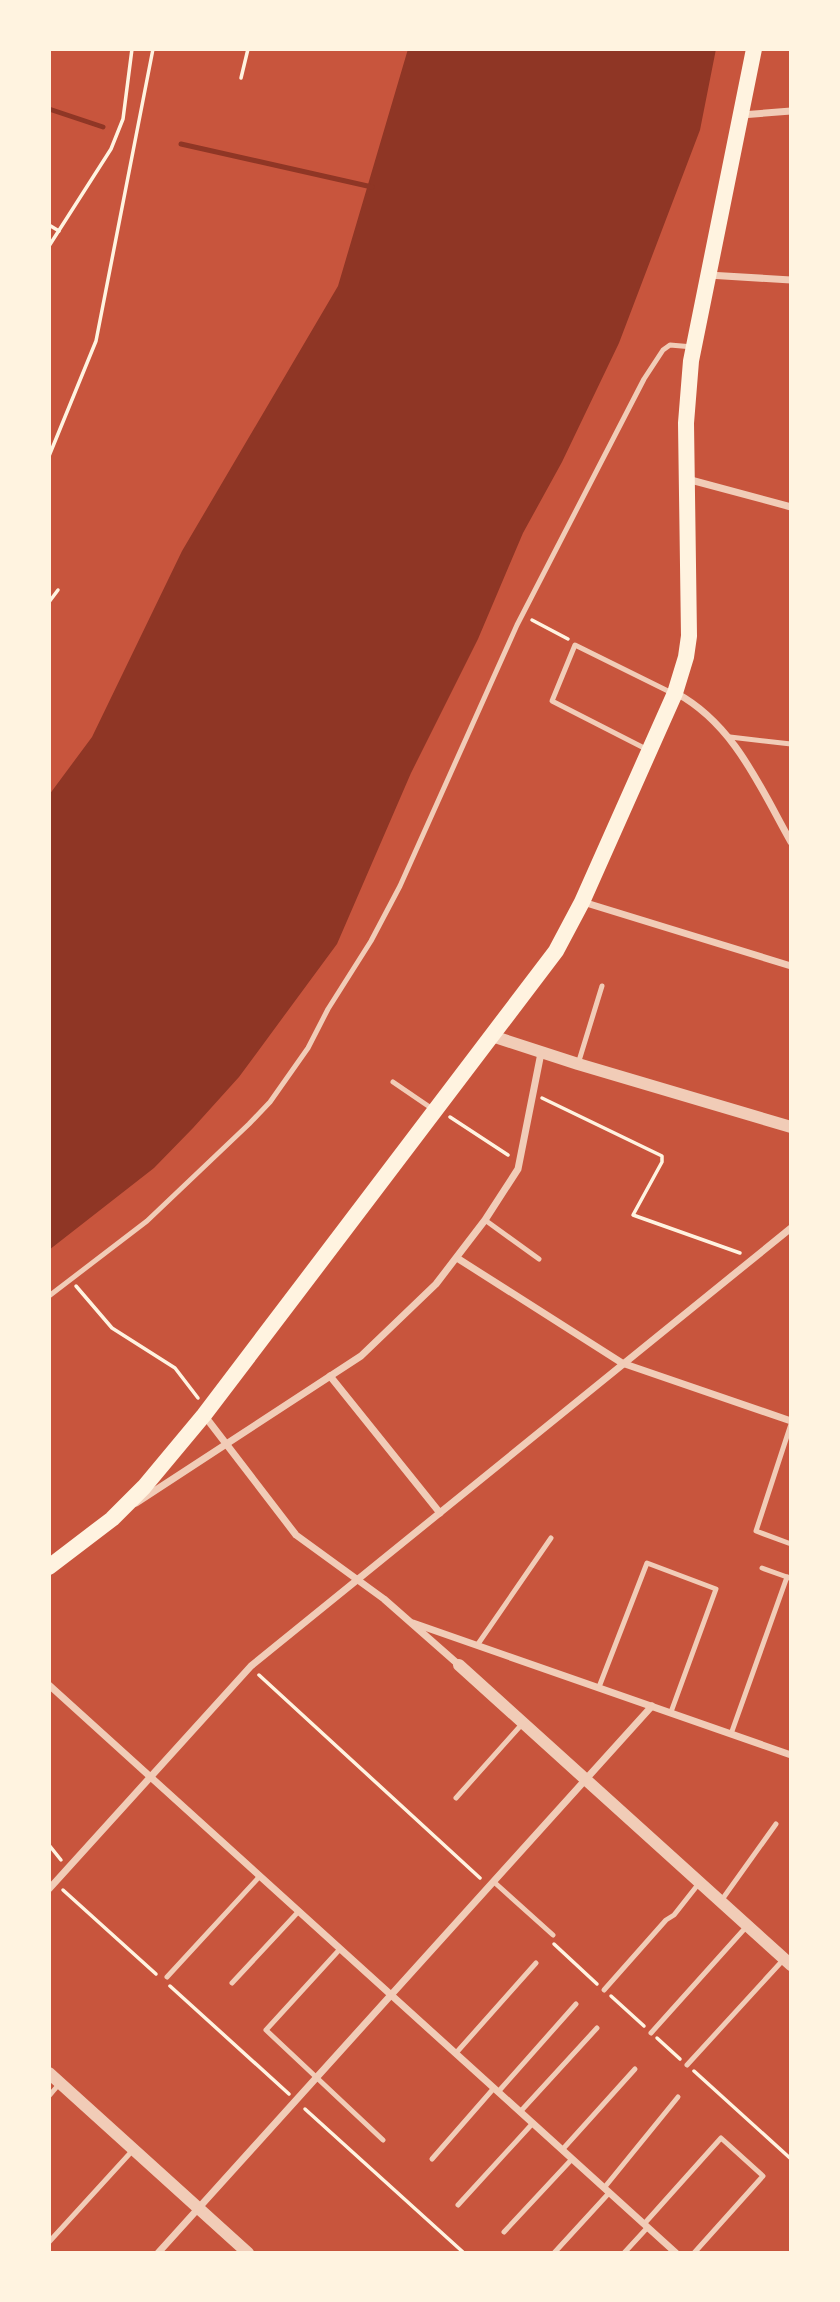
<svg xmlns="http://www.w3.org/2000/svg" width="840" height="2302" viewBox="0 0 840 2302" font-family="'Titillium Web',sans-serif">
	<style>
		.water { fill: #8f3625 }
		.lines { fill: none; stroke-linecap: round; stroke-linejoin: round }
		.stream { stroke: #8f3625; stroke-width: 5 }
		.path { stroke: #fff3e0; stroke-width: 3.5 }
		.service { stroke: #f1ccb7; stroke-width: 5 }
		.minor { stroke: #f1ccb7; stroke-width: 7 }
		.tertiary { stroke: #f1ccb7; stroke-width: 12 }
		.primary { stroke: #fff3e0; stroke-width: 16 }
	</style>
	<rect width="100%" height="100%" fill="#c8553d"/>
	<path class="water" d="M 408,49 L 716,49 L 700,130 L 619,343 L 562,462 L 523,533 L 478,639 L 411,773 L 337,944 L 239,1077 L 193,1128 L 154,1168 L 49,1250 L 49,795 L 92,737 L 182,551 L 338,286 Z"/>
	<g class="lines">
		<g class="stream">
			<path d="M 49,109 L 103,127"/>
			<path d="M 181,144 L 372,187"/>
		</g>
		<g class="path">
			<path d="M 241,78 L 248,49"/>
			<path d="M 49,225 L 59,231"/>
			<path d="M 49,246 L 111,149 L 123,119 L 132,49"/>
			<path d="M 49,456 L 96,341 L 153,49"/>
			<path d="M 49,602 L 58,590"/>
			<path d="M 532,620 L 568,639"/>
			<path d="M 542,1098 L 662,1156 L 662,1162 L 633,1215 L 740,1253"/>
			<path d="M 450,1117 L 508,1155"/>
			<path d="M 76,1286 L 112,1328 L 175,1368 L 198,1398"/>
			<path d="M 259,1675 L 480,1878"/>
			<path d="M 49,1845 L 61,1860"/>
			<path d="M 63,1890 L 156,1974"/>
			<path d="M 554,1944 L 597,1984"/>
			<path d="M 170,1986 L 289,2094"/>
			<path d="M 611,1996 L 644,2026"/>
			<path d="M 657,2038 L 680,2059"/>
			<path d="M 694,2071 L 791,2159"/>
			<path d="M 305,2109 L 464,2253"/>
		</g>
		<g class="service">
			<path d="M 730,737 L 791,744"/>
			<path d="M 648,750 L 552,701 L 575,645 L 672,693"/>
			<path d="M 578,1064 L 602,986"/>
			<path d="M 393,1082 L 434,1110"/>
			<path d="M 485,1220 L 539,1259"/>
			<path d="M 49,1296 L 147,1221 L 249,1124 L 270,1102 L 308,1048 L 328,1009 L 371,941 L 400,886 L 517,625 L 644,379 L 663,350 L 670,345 L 693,347"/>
			<path d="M 791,1424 L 756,1531 L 791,1544"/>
			<path d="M 762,1568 L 787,1577"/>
			<path d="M 478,1644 L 551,1538"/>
			<path d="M 599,1687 L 647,1563 L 716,1589 L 671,1712"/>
			<path d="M 731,1734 L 787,1577 L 791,1578"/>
			<path d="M 456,1798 L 523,1723"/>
			<path d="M 494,1882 L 553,1935"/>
			<path d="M 721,1901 L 776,1824"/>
			<path d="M 340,1949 L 266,2030 L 383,2140"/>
			<path d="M 167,1977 L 260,1876"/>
			<path d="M 232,1983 L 299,1911"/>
			<path d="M 604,1990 L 666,1920 L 674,1915 L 700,1882"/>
			<path d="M 651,2033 L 747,1926"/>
			<path d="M 456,2053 L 536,1963"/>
			<path d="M 687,2065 L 784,1959"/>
			<path d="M 498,2092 L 576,2004"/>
			<path d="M 49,2096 L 60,2083"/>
			<path d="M 520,2112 L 597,2028"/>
			<path d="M 562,2150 L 635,2069"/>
			<path d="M 432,2159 L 494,2088"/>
			<path d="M 604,2188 L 678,2097"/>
			<path d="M 458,2205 L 533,2123"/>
			<path d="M 644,2224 L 721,2138 L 763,2176 L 694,2253"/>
			<path d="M 504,2232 L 572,2159"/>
			<path d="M 49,2242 L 133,2150"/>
			<path d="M 554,2253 L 609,2193"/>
			<path d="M 624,2253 L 647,2228"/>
		</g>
		<g class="minor">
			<path d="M 741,115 L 791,111"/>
			<path d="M 708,275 L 791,280"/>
			<path d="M 687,479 L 791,507"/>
			<path d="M 676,693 C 734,724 760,787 791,842"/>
			<path d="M 583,902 L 791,966"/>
			<path d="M 457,1258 L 622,1363 L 791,1421"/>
			<path d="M 330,1376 L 440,1513"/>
			<path d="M 204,1415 L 296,1535 L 384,1599 L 459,1665"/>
			<path d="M 136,1503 L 361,1356 L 436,1284 L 485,1220 L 518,1169 L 541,1053"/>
			<path d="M 413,1623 L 791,1755"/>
			<path d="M 49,1685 L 676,2253"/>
			<path d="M 49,1889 L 251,1666 L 791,1228"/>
			<path d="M 158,2253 L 652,1706"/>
		</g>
		<g class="tertiary">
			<path d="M 492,1036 L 578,1064 L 791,1127"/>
			<path d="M 459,1665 L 791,1965"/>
			<path d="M 49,2073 L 248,2253"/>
		</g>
		<path class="primary" d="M 49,1567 L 112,1519 L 144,1487 L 204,1415 L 556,951 L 582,902 L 675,693 L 686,657 L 689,636 L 686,423 L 691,361 L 754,49"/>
	</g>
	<rect width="840" height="2302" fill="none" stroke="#fff3e0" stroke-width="102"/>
</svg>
